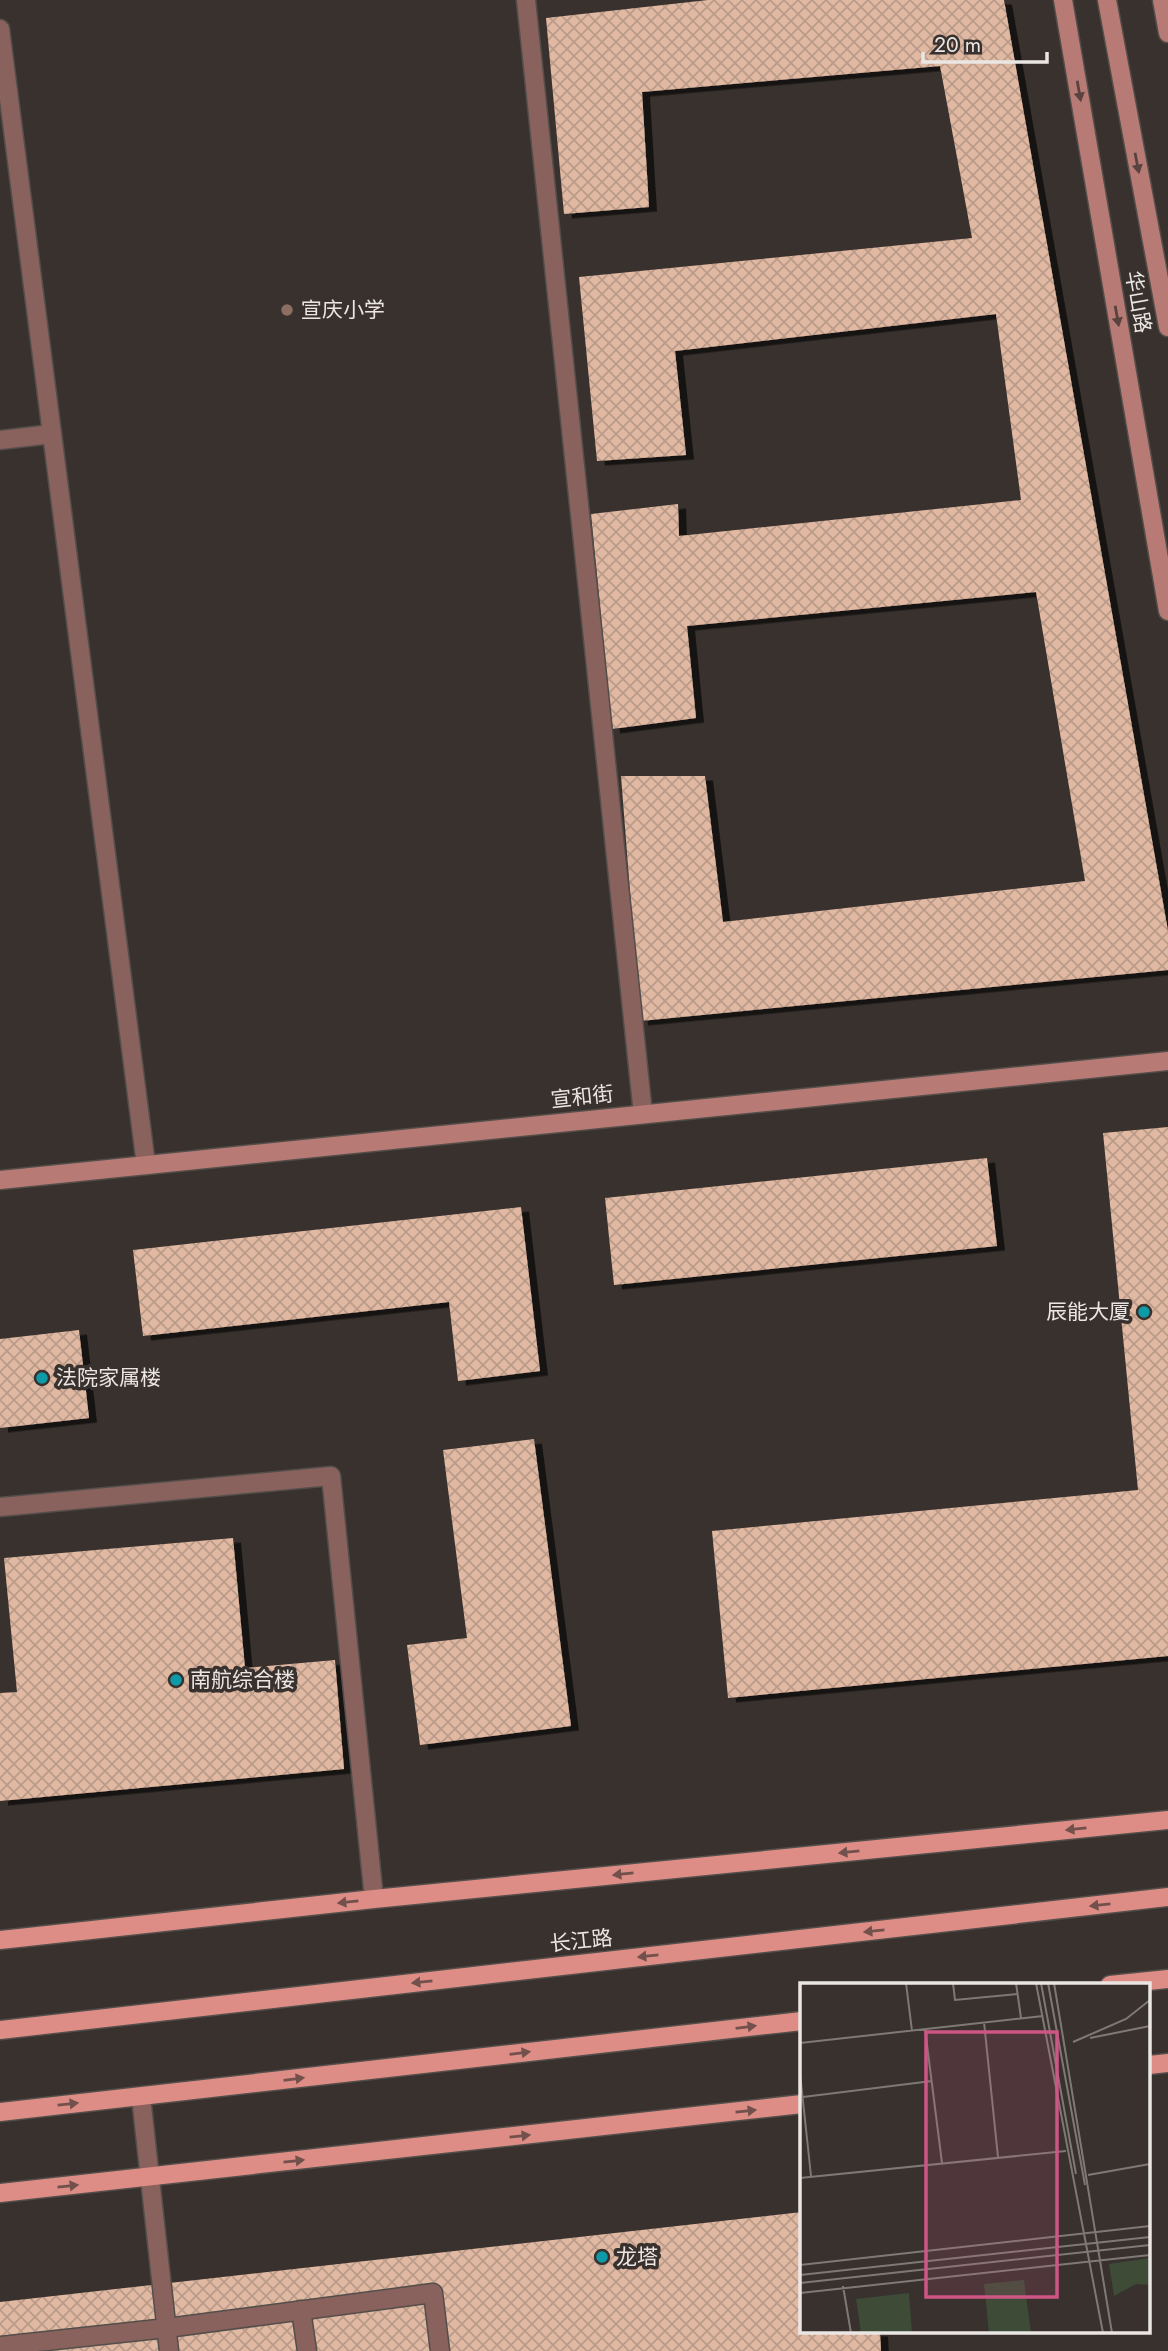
<svg xmlns="http://www.w3.org/2000/svg" width="1168" height="2351" viewBox="0 0 1168 2351" font-family="Jost,'Noto Sans SC',sans-serif">
	<style>
		.building { fill: url(#building-cross-hatch); filter: url(#shadow) }
		.lines { fill: none; stroke-linecap: round; stroke-linejoin: round }
		.lane-casing { stroke: #544e4a; stroke-width: 21 }
		.street-casing { stroke: #544e4a; stroke-width: 21 }
		.secondary-casing { stroke: #544e4a; stroke-width: 21 }
		.primary-casing { stroke: #544e4a; stroke-width: 21 }
		.lane { stroke: #89615d; stroke-width: 18 }
		.street { stroke: #89615d; stroke-width: 18 }
		.secondary { stroke: #b87a74; stroke-width: 18 }
		.primary { stroke: #dd8d85; stroke-width: 18 }
		.oneway { fill: #58433f }
		.oneway2 { fill: #72514c }
		.education-dot { fill: #8d6e63; stroke: #38312d; stroke-width: 2.5 }
		.culture-dot { fill: #0f9aa8; stroke: #38312d; stroke-width: 2.5 }
		.labels { text-anchor: middle; dominant-baseline: central; stroke-width: 7; stroke-linejoin: round; paint-order: stroke }
		.street-label { font-size: 21px; fill: #eae6e3; stroke: #38312d }
		.poi-label { font-size: 21px; fill: #eae6e3; stroke: #38312d; text-anchor: start }
		.inset-road { fill: none; stroke: #7f7976; stroke-width: 2 }
		.view { fill: #ce5684; fill-opacity: 0.15; stroke: #ce5684; stroke-width: 3.5 }
		.inset-edge { fill: none; stroke: #eae6e3; stroke-width: 3.5 }
	</style>
	<defs>
		<pattern id="building-cross-hatch" width="8" height="8" patternUnits="userSpaceOnUse" patternTransform="scale(1.75)"><rect width="8" height="8" fill="#e1b8a2"/><path d="M0 0l8 8M0 8l8-8" fill="none" stroke="#ba9b8a"/></pattern>
		<filter id="shadow"><feDropShadow dx="8" dy="4.5" stdDeviation="0" flood-color="#0009"/></filter>
	</defs>
	<rect width="100%" height="100%" fill="#38312d"/>
	<g class="building">
		<path d="M 708,0 L 1004,0 L 1168,931 L 1168,970 L 640,1021 L 621,776 L 705,776 L 723,922 L 1085,881 L 1036,592 L 687,626 L 696,718 L 612,729 L 591,514 L 678,504 L 679,536 L 1021,500 L 996,314 L 675,351 L 686,455 L 597,461 L 579,277 L 972,238 L 940,66 L 642,92 L 649,207 L 564,214 L 546,18 Z"/>
		<path d="M 1168,1127 L 1168,1656 L 728,1698 L 712,1531 L 1138,1490 L 1103,1133 Z"/>
		<path d="M 987,1158 L 997,1246 L 614,1285 L 605,1198 Z"/>
		<path d="M 521,1207 L 540,1371 L 458,1381 L 449,1302 L 143,1336 L 133,1250 Z"/>
		<path d="M 79,1330 L 89,1418 L 0,1428 L 0,1339 Z"/>
		<path d="M 534,1439 L 571,1726 L 420,1745 L 407,1645 L 467,1638 L 443,1450 Z"/>
		<path d="M 233,1538 L 245,1668 L 335,1660 L 344,1769 L 0,1801 L 0,1693 L 17,1692 L 4,1558 Z"/>
		<path d="M 802,2212 L 802,2332 L 880,2332 L 881,2351 L 0,2351 L 0,2302 Z"/>
	</g>
	<g class="lines">
		<defs>
			<g id="lane">
				<path d="M 0,1507 L 331,1476 L 374,1899"/>
				<path d="M 141,2097 L 169,2351"/>
				<path d="M 301,2310 L 307,2351"/>
				<path d="M 0,2346 L 167,2328 L 433,2293 L 440,2351"/>
			</g>
			<g id="street">
				<path d="M 526,0 L 643,1114"/>
				<path d="M 0,29 L 146,1165"/>
				<path d="M 0,440 L 52,434"/>
			</g>
			<g id="secondary">
				<path d="M 1063,0 L 1168,611"/>
				<path d="M 1107,0 L 1168,327"/>
				<path d="M 1162,0 L 1168,33"/>
				<path d="M 0,1180 L 1168,1061"/>
			</g>
			<g id="primary">
				<path d="M 0,1940 L 374,1899 L 1168,1820"/>
				<path d="M 1110,1985 L 1168,1979"/>
				<path d="M 0,2030 L 1168,1897"/>
				<path d="M 1149,2065 L 1168,2063"/>
				<path d="M 0,2112 L 802,2021"/>
				<path d="M 0,2193 L 802,2104"/>
			</g>
		</defs>
		<use href="#lane" class="lane-casing"/>
		<use href="#street" class="street-casing"/>
		<use href="#secondary" class="secondary-casing"/>
		<use href="#primary" class="primary-casing"/>
		<use href="#lane" class="lane"/>
		<use href="#street" class="street"/>
		<use href="#secondary" class="secondary"/>
		<use href="#primary" class="primary"/>
	</g>
	<defs><path id="oneway-solid" d="M-6-.8H1V-3.2L6.5 0L1 3.2V.8H-6Z" transform="scale(1.75)"/></defs>
	<g class="oneway">
		<use href="#oneway-solid" transform="translate(1079 91) rotate(80)"/>
		<use href="#oneway-solid" transform="translate(1137 163) rotate(79)"/>
		<use href="#oneway-solid" transform="translate(1117 316) rotate(80)"/>
	</g>
	<g class="oneway2">
		<use href="#oneway-solid" transform="translate(1076 1829) rotate(174)"/>
		<use href="#oneway-solid" transform="translate(849 1852) rotate(174)"/>
		<use href="#oneway-solid" transform="translate(623 1874) rotate(174)"/>
		<use href="#oneway-solid" transform="translate(348 1902) rotate(174)"/>
		<use href="#oneway-solid" transform="translate(1100 1905) rotate(174)"/>
		<use href="#oneway-solid" transform="translate(874 1931) rotate(174)"/>
		<use href="#oneway-solid" transform="translate(648 1956) rotate(174)"/>
		<use href="#oneway-solid" transform="translate(422 1982) rotate(174)"/>
		<use href="#oneway-solid" transform="translate(746 2027) rotate(-7)"/>
		<use href="#oneway-solid" transform="translate(520 2053) rotate(-7)"/>
		<use href="#oneway-solid" transform="translate(294 2079) rotate(-7)"/>
		<use href="#oneway-solid" transform="translate(68 2104) rotate(-6)"/>
		<use href="#oneway-solid" transform="translate(746 2111) rotate(-6)"/>
		<use href="#oneway-solid" transform="translate(520 2136) rotate(-6)"/>
		<use href="#oneway-solid" transform="translate(294 2161) rotate(-6)"/>
		<use href="#oneway-solid" transform="translate(68 2186) rotate(-6)"/>
	</g>
	<circle class="education-dot" cx="287" cy="310" r="7"/>
	<g class="culture-dot">
		<circle cx="1144" cy="1312" r="7"/>
		<circle cx="42" cy="1378" r="7"/>
		<circle cx="176" cy="1680" r="7"/>
		<circle cx="602" cy="2257" r="7"/>
	</g>
	<g class="labels">
		<g class="street-label">
			<text transform="translate(1138 302) rotate(80)">华山路</text>
			<text transform="translate(582 1097) rotate(-6)">宣和街</text>
			<text transform="translate(581 1941) rotate(-6)">长江路</text>
		</g>
		<g class="poi-label">
			<text x="301" y="310">宣庆小学</text>
			<text x="1130" y="1312" text-anchor="end">辰能大厦</text>
			<text x="56" y="1378">法院家属楼</text>
			<text x="190" y="1680">南航综合楼</text>
			<text x="616" y="2257">龙塔</text>
		</g>
	</g>
	<g transform="translate(800 1983)">
		<rect width="350" height="350" fill="#38312d"/>
		<path d="M 350,275 L 350,302 L 336,301 L 314,313 L 309,281 ZM 224,297 L 231,350 L 189,350 L 184,301 ZM 109,310 L 112,350 L 61,350 L 56,316 Z" fill="#3d4b37"/>
		<path class="inset-road" d="M 106,0 L 112,48M 153,0 L 155,17 L 218,11M 216,0 L 221,35M 236,0 L 303,350M 241,0 L 276,191M 248,0 L 285,202M 254,0 L 312,350M 184,39 L 198,174M 125,46 L 142,180M 290,55 L 350,43M 273,59 L 326,36 L 350,17M 0,60 L 243,33M 0,90 L 11,193M 3,114 L 132,98M 288,192 L 350,181M 0,195 L 266,168M 0,282 L 350,243M 0,292 L 350,254M 0,300 L 350,262M 43,303 L 51,350M 0,310 L 350,272"/>
		<path class="view" d="M 126,49 L 257,49 L 257,314 L 126,314 Z"/>
		<rect width="350" height="350" class="inset-edge"/>
	</g>
	<path d="M923 52v10h124v-10" fill="none" stroke="#eae6e3" stroke-width="3.5"/>
	<text x="934" y="52" font-size="21" fill="#eae6e3" stroke="#38312d" stroke-width="5" paint-order="stroke">20 m</text>
</svg>
